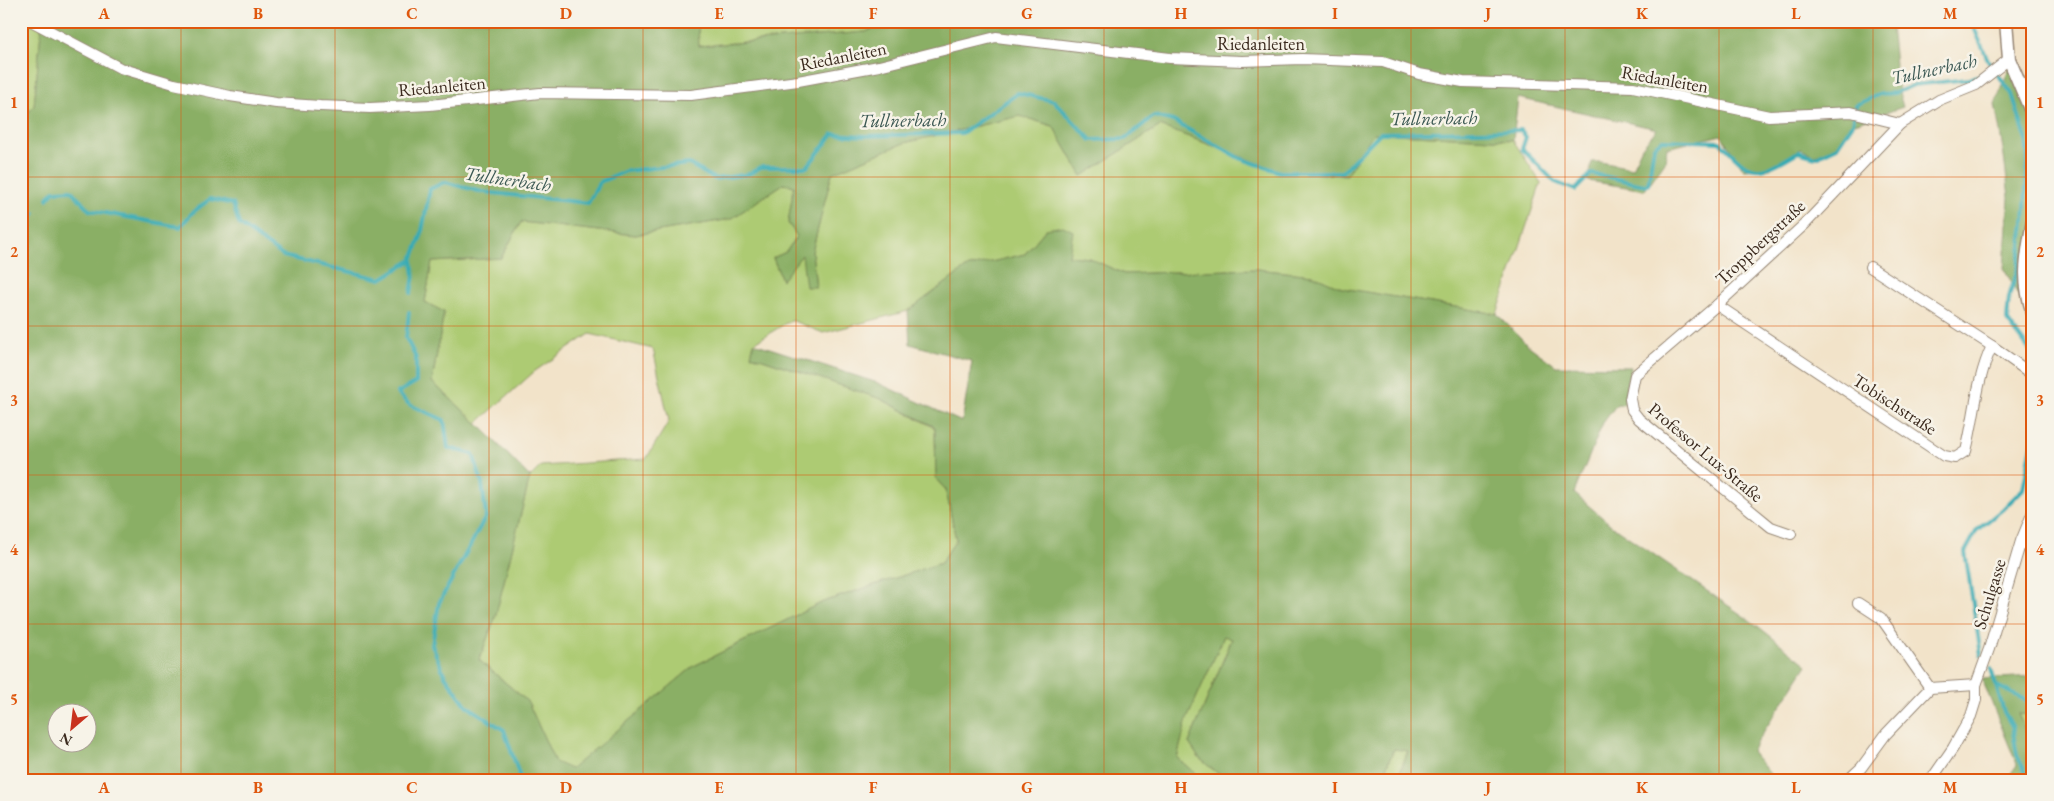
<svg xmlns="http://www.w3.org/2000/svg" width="2054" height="801" viewBox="0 0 2054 801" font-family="'EB Garamond',serif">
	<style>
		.green { fill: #adcb73; stroke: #747a48 }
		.forest { fill: #8aaf65; stroke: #626c42; fill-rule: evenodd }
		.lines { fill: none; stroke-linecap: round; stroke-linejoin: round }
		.stream { stroke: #39abb4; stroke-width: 4 }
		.minor-casing { stroke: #968674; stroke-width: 12 }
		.tertiary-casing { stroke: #968674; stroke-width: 15 }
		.minor { stroke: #fff; stroke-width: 10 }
		.tertiary { stroke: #fff; stroke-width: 12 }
		.grid { fill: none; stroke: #df570d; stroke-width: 1; stroke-opacity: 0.55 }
		.labels { text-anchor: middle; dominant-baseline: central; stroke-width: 5; stroke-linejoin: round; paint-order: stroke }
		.street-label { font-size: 18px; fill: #3b2a1e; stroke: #f7f3e8 }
		.water-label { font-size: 19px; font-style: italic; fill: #3a5752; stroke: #f7f3e8 }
		.neatline { fill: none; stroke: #df570d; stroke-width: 2 }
		.grid-label { font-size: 16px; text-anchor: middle; font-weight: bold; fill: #df570d }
	</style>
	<rect width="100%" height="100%" fill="#f7f3e8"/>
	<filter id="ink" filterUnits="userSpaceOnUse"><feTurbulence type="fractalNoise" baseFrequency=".02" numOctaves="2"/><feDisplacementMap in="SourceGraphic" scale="10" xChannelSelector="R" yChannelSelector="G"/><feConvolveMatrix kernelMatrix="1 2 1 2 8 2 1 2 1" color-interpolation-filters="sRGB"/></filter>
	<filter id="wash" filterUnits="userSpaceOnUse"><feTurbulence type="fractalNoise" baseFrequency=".0096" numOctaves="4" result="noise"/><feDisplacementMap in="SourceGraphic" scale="20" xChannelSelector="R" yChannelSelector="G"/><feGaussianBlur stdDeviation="1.12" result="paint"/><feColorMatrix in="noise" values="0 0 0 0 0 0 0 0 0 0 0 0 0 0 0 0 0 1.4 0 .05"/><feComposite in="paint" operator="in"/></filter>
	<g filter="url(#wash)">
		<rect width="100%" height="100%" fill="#f2e3c9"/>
		<g class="green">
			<path d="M 21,21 L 42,21 L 34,106 L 21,121 Z"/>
			<path d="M 698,21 L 887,21 L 866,32 L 698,46 Z"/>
			<path d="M 1020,116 L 1053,126 L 1082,176 L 1160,126 L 1282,172 L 1373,133 L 1513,140 L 1541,183 L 1497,314 L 1342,288 L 1313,275 L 1256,269 L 1124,274 L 1089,258 L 1069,256 L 1046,229 L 1025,254 L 966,268 L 908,311 L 823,333 L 791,320 L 754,343 L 751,355 L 881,399 L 935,428 L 936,479 L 946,490 L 956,540 L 941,563 L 823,602 L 694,666 L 571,770 L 555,763 L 528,702 L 479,660 L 495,618 L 530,477 L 541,466 L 646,459 L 669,421 L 653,349 L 590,334 L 535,371 L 477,423 L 432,382 L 444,312 L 425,302 L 432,262 L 501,258 L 521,222 L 635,235 L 731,219 L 783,184 L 794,186 L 788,223 L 797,236 L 786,252 L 773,258 L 782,280 L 802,254 L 816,287 L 812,252 L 832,173 L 904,143 Z"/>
			<path d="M 1224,636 L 1232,638 L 1189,743 L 1199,758 L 1226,780 L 1203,780 L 1177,758 L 1187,719 Z"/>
			<path d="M 2018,714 L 2033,715 L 2033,748 Z"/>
			<path d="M 1394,749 L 1408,750 L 1397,780 L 1381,780 Z"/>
		</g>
		<g class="forest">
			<path d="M 42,21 L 698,21 L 699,46 L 866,32 L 887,21 L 1805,21 L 1806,25 L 1820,21 L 1890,21 C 1895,50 1894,79 1903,107 L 1852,124 L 1837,148 L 1815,155 L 1800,149 L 1770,169 L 1744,170 L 1721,135 L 1667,148 L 1665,162 L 1645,190 L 1588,181 L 1592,162 L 1600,162 L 1632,168 L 1642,147 L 1657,129 L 1518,98 L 1513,140 L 1373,133 L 1347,175 L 1282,172 L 1160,126 L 1082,176 L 1053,126 L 1020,116 L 904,143 L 832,173 L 812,252 L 816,287 L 806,287 L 802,255 L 782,280 L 773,258 L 786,252 L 797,236 L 788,223 L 794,186 L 783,184 L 731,219 L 635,235 L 521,222 L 501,258 L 432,262 L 425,302 L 444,312 L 432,382 L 477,423 L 530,477 L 495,618 L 479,660 L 528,702 L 555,762 L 571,769 L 694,666 L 823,602 L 941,563 L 956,540 L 946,490 L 936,479 L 935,427 L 881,399 L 751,355 L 754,343 L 878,383 L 962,422 L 972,361 L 910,344 L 908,311 L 966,268 L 1025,254 L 1046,229 L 1063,226 L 1073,231 L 1069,256 L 1089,258 L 1124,274 L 1256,269 L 1313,275 L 1342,288 L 1497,314 L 1529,346 L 1556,366 L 1631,367 L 1627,381 L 1624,405 L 1617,404 L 1603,423 L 1574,493 L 1611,525 L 1755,624 L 1807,665 L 1751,751 L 1775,780 L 1397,780 L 1408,751 L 1394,749 L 1381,780 L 1226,780 L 1199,758 L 1189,743 L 1232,639 L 1224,636 L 1187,719 L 1177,758 L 1203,780 L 21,780 L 21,121 L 34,106 ZM 58,714 L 88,714 L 88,744 L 58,744 Z"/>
			<path d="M 2014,57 L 2033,101 L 2033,290 L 2018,295 L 2004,268 L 2009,197 L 2003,149 L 1995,104 Z"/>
			<path d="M 2033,676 L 2033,715 L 2018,714 L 2033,748 L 2033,780 L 2006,780 L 2017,765 L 1982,679 Z"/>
		</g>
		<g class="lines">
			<g class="stream">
				<path d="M 1971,21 L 1988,60 L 2012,94 L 2026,138 L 2028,159 L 2024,223 L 2018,268 L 2009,297 L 2007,320 L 2033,355"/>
				<path d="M 47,199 L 54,191 L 71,190 L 89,210 L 180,227 L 192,213 L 210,199 L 233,204 L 239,224 L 283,256 L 381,279 L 412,260 L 421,236 L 430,189 L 445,182 L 482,192 L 588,203 L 600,182 L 626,171 L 689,164 L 715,179 L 749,174 L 761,167 L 807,167 L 833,134 L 864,136 L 962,133 L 1018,93 L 1054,101 L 1091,140 L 1125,139 L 1154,116 L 1173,121 L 1239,158 L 1280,172 L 1342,172 L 1380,133 L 1521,130 L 1526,137 L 1522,149 L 1555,182 L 1575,190 L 1591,174 C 1610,176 1628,183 1648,185 L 1654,146 L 1662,140 L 1720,142 C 1728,149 1737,161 1746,166 C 1763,176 1784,160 1798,152 L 1816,157 L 1837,147 L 1853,123 L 1856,105 L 1880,94 L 1895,93 L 1914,85 L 1968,79 L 1984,74"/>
				<path d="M 21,222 L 26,223 L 35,213"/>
				<path d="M 411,293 L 414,275 L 412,260"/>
				<path d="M 409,312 L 406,338 L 416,358 L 416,382 L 397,393 L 410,405 L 444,420 L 448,448 L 473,454 L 482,483 L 486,516 L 439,603 L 432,645 L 445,676 L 467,706 L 504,730 L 521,780"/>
				<path d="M 1981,655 L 1965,552 L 1977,530 L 2003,509 L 2023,489 L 2033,440"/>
				<path d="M 1991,669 L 2004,712 L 2012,726 L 2017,755 L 2029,780"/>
				<path d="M 1997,686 L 2023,699 L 2033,707"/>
			</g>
		</g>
	</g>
	<g filter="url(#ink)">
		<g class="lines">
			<defs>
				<g id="minor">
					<path d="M 31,21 L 120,68 L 174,84 L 230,96 L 276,103 L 320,106 L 370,108 L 430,105 L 540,93 L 691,95 L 798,81 L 879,66 L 996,37 L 1170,58 L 1242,61 L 1302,59 L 1383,62 L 1419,74 L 1463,82 L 1633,87 L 1769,116 L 1851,112 L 1900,124"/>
					<path d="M 1870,267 L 1992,346"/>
					<path d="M 1717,305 L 1944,456 L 1955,458 L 1966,451 C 1975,416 1976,380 1992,346 L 2033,375"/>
					<path d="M 1791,534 L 1771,527 L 1639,419 L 1632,410 L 1630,399 L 1635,375 L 1717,305 L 1805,224 L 1900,124 L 1939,100 L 1976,85 L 2009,59"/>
					<path d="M 1858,603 L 1881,618 L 1930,688 L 1976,685"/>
					<path d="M 1848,780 L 1861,768 L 1886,734 L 1930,688"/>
					<path d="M 1931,780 L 1953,748 L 1971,716 L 1976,700 L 1976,685 L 1989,649 L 2021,541 L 2033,512"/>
				</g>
				<g id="tertiary">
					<path d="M 2006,21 L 2009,59 L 2033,116"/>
					<path d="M 2033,221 C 2027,255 2021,279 2033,313"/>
				</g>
			</defs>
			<use href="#minor" class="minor-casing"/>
			<use href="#tertiary" class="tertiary-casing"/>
			<use href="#minor" class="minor"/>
			<use href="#tertiary" class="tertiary"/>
		</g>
	</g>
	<path class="grid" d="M 181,21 L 181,780M 335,21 L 335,780M 489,21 L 489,780M 643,21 L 643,780M 796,21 L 796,780M 950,21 L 950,780M 1104,21 L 1104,780M 1258,21 L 1258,780M 1411,21 L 1411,780M 1565,21 L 1565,780M 1719,21 L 1719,780M 1873,21 L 1873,780M 21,177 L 2033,177M 21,326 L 2033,326M 21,475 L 2033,475M 21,624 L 2033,624"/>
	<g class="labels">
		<g class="street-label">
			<text x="1261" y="43">Riedanleiten</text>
			<text transform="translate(843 56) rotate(-11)">Riedanleiten</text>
			<text transform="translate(1665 79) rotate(10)">Riedanleiten</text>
			<text transform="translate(442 86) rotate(-5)">Riedanleiten</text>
			<text transform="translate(1760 242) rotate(-43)">Troppbergstraße</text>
			<text transform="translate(1895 404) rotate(33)">Tobischstraße</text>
			<text transform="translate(1706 452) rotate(40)">Professor Lux-Straße</text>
			<text transform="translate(1989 594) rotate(-73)">Schulgasse</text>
		</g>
		<g class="water-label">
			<text transform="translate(1934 69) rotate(-12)">Tullnerbach</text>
			<text transform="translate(1434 118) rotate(-1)">Tullnerbach</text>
			<text transform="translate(903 120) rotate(-1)">Tullnerbach</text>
			<text transform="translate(508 179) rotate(8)">Tullnerbach</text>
		</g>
	</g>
	<rect width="2054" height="801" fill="none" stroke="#f7f3e8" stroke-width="55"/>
	<g transform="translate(72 728) rotate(208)"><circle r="24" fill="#f7f3e8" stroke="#aca397"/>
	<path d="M0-4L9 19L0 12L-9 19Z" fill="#c8321e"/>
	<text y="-8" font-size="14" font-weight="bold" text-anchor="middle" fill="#3b2a1e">N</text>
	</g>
	<rect x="28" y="28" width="1998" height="746" class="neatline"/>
	<g class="grid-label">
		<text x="104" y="19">A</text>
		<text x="258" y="19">B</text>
		<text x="412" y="19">C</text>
		<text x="566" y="19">D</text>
		<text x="719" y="19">E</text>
		<text x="873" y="19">F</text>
		<text x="1027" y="19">G</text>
		<text x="1181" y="19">H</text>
		<text x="1335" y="19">I</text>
		<text x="1488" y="19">J</text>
		<text x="1642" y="19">K</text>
		<text x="1796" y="19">L</text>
		<text x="1950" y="19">M</text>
		<text x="14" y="108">1</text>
		<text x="2040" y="108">1</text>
		<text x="14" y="257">2</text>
		<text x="2040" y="257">2</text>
		<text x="14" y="406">3</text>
		<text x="2040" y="406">3</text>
		<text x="14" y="555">4</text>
		<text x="2040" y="555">4</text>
		<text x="14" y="705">5</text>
		<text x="2040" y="705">5</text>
		<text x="104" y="793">A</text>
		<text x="258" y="793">B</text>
		<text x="412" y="793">C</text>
		<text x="566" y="793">D</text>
		<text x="719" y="793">E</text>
		<text x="873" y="793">F</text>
		<text x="1027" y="793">G</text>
		<text x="1181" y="793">H</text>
		<text x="1335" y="793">I</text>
		<text x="1488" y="793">J</text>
		<text x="1642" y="793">K</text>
		<text x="1796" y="793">L</text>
		<text x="1950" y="793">M</text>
	</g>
</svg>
